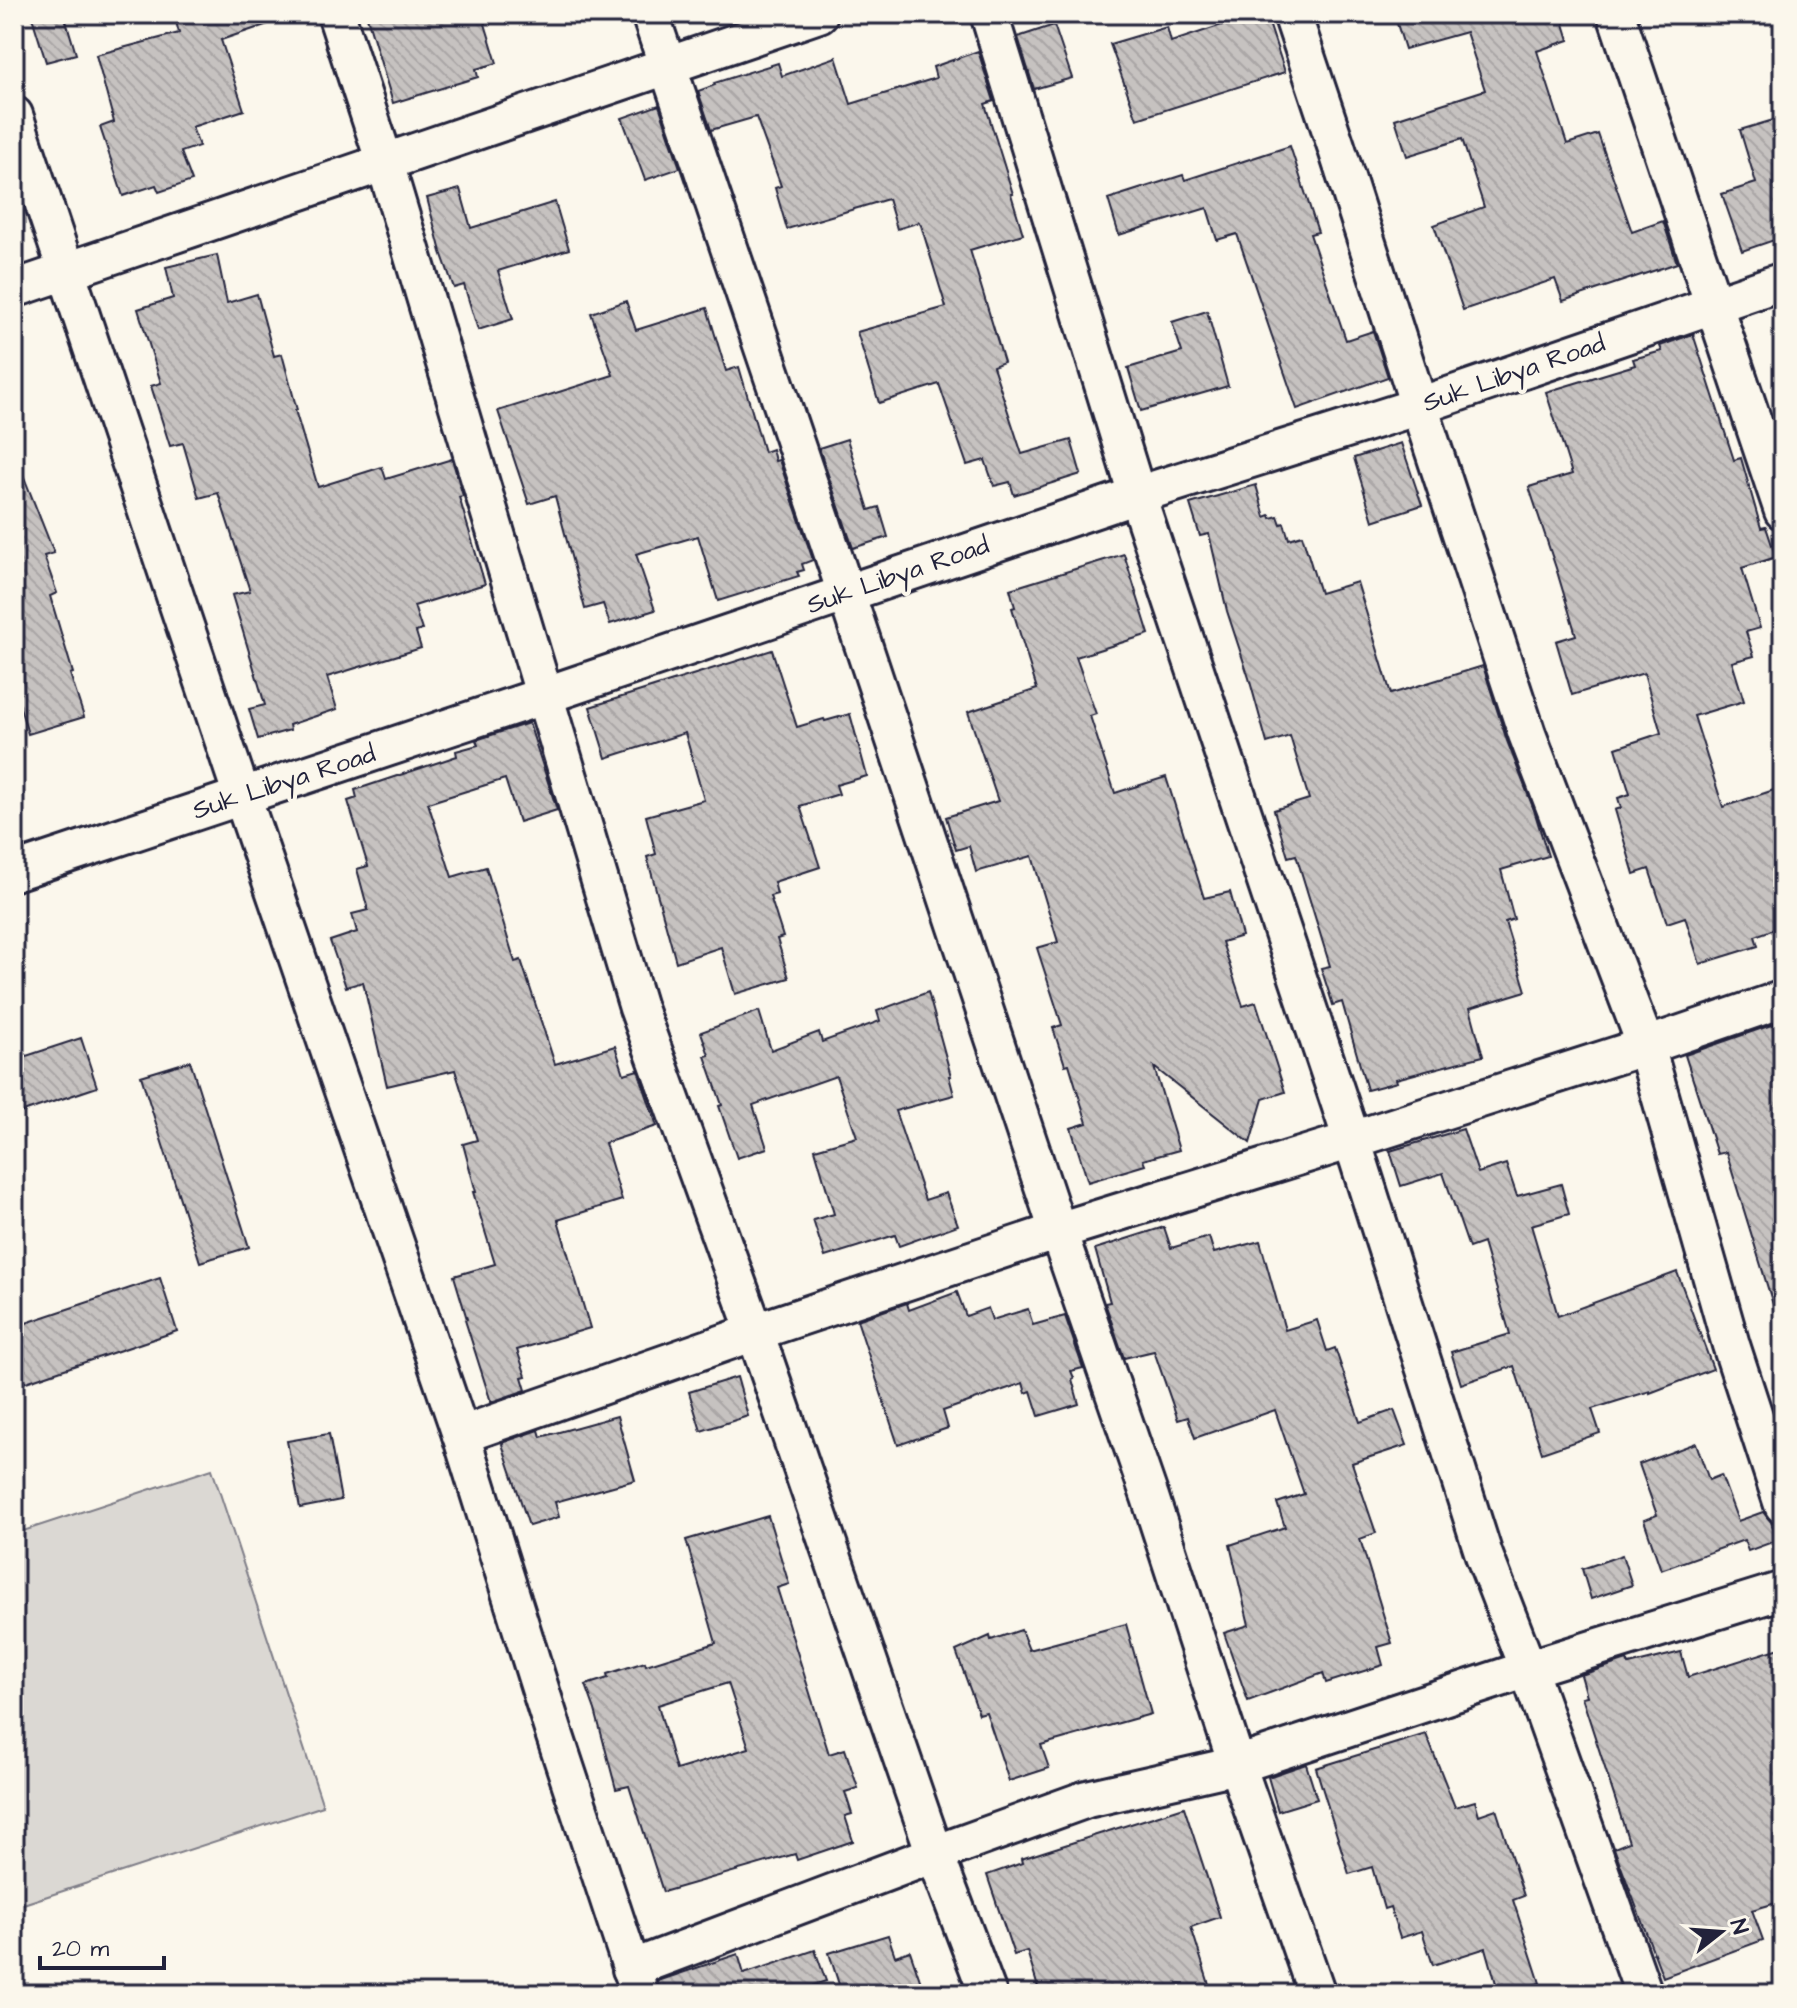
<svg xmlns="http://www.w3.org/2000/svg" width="1797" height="2008" viewBox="0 0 1797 2008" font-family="'Architects Daughter',sans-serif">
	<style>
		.pitch { fill: #dbd8d3; stroke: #7e7d87; stroke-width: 2 }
		.building { fill: url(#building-back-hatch); stroke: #22223b; stroke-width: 2; fill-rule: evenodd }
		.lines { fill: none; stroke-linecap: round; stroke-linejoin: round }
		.minor-casing { stroke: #22223b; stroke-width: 42 }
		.minor { stroke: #fbf7ec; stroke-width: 36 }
		.labels { text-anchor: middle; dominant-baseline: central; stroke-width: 8; stroke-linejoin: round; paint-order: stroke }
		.street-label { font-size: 26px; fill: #22223b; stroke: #fbf7ec }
	</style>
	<defs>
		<pattern id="building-back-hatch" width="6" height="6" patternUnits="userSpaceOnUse" patternTransform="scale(2)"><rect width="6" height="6" fill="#c6c2c0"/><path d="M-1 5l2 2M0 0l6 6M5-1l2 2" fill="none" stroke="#aaa6a6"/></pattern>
	</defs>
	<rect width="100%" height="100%" fill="#fbf7ec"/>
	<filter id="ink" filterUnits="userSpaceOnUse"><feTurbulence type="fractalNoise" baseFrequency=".0125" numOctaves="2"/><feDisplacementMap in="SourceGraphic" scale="16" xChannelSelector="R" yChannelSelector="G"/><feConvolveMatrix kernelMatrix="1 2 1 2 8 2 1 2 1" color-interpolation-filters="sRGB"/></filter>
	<g filter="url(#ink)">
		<path class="pitch" d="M 212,1469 L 323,1806 L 14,1907 L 14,1534 Z"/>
		<g class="building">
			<path d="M 31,14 L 64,14 L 76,54 L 46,62 Z"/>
			<path d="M 174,14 L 279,14 L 280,20 L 221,40 L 244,110 L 192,127 L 199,146 L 181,152 L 192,181 L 159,192 L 156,185 L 123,196 L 100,127 L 114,122 L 96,55 L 179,33 Z"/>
			<path d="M 366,14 L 482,14 L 497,63 L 476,69 L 478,77 L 393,103 Z"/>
			<path d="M 1255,14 L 1266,14 L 1285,72 L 1137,119 L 1110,44 L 1167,27 L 1171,42 Z"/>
			<path d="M 1394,14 L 1561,14 L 1569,40 L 1537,51 L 1567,144 L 1598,134 L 1632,232 L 1663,221 L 1677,263 L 1563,301 L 1555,279 L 1463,310 L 1434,225 L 1484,207 L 1462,139 L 1407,156 L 1395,119 L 1485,90 L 1466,32 L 1405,49 Z"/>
			<path d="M 1054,25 L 1072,78 L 1034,89 L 1018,37 Z"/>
			<path d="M 978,51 L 994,101 L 985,104 L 1013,194 L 1011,194 L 1023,234 L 970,250 L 1004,362 L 993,366 L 1022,454 L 1071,440 L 1081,474 L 1014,495 L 1010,482 L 994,486 L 985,460 L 967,465 L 939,384 L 879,403 L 857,332 L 946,307 L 920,222 L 897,229 L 888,199 L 787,229 L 775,188 L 781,186 L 756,117 L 711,130 L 698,91 L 715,85 L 714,83 L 778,63 L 782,76 L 836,57 L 851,104 L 936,78 L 933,67 Z"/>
			<path d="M 659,105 L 680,168 L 645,180 L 622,118 Z"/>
			<path d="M 1783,117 L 1783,243 L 1775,244 L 1774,240 L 1742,251 L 1722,194 L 1756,183 L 1740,130 Z"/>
			<path d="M 1290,146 L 1318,232 L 1310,234 L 1346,340 L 1373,331 L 1388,377 L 1297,409 L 1237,234 L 1217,240 L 1207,208 L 1119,235 L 1108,199 L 1183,175 L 1185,180 Z"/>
			<path d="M 460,189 L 471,228 L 555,202 L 569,249 L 498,271 L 513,319 L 478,330 L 464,285 L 454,288 L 441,252 L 427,198 Z"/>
			<path d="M 217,255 L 227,303 L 257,294 L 274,356 L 282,354 L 297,410 L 295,410 L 318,487 L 382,467 L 386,479 L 452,459 L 463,496 L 459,497 L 485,584 L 414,606 L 422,630 L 416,632 L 421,648 L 327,677 L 337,709 L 289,725 L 290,730 L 258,739 L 249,709 L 265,705 L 232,595 L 250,591 L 218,493 L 199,498 L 183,443 L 170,446 L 151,386 L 161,383 L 138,309 L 173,298 L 166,267 Z"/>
			<path d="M 626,301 L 636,330 L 707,308 L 726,371 L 739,367 L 764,452 L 772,449 L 775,461 L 779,460 L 813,560 L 802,564 L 804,570 L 797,572 L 799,576 L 718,601 L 698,536 L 636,554 L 655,610 L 610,624 L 603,604 L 585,609 L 555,496 L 529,504 L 498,411 L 613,375 L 591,313 Z"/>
			<path d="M 1207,311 L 1228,386 L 1141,411 L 1128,368 L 1182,352 L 1172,322 Z"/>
			<path d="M 1693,334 L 1734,460 L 1741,458 L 1761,528 L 1766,527 L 1776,557 L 1742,568 L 1760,628 L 1746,632 L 1754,656 L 1732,662 L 1744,701 L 1694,716 L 1723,807 L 1783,787 L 1783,926 L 1755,936 L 1758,946 L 1700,964 L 1685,917 L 1667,923 L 1649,869 L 1634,874 L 1615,810 L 1621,808 L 1618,798 L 1630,794 L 1616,748 L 1661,733 L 1644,673 L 1572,695 L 1556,641 L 1576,635 L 1556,568 L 1529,487 L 1572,474 L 1546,392 L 1635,365 L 1633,359 L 1662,351 L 1660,346 Z"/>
			<path d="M 847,439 L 869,510 L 879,507 L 888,537 L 853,548 L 819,448 Z"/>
			<path d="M 1401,443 L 1422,505 L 1373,521 L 1354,458 Z"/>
			<path d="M 16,457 L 54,553 L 44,556 L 57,593 L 50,596 L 73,673 L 70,674 L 84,717 L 28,734 L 14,687 L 14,458 Z"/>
			<path d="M 1256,485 L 1265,517 L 1270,515 L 1271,518 L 1278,516 L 1281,524 L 1284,523 L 1289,539 L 1302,535 L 1320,593 L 1357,582 L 1391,694 L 1483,666 L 1507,741 L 1534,810 L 1548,856 L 1501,870 L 1514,919 L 1505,922 L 1526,991 L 1470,1008 L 1483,1056 L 1396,1079 L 1397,1082 L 1367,1090 L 1342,1002 L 1333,1005 L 1321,968 L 1330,966 L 1296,855 L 1288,857 L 1274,810 L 1309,799 L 1290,736 L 1267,743 L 1249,678 L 1227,611 L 1209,534 L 1200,536 L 1190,504 Z"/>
			<path d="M 1124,554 L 1149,634 L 1076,657 L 1096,714 L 1090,716 L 1115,793 L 1166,777 L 1204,898 L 1230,892 L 1242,936 L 1222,942 L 1243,1006 L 1256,1002 L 1285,1092 L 1263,1099 L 1250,1143 L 1154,1067 L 1179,1150 L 1143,1160 L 1145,1165 L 1088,1182 L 1071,1128 L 1087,1123 L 1069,1064 L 1065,1065 L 1053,1028 L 1062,1025 L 1037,948 L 1058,942 L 1032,856 L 976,872 L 969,846 L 956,850 L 946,817 L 998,801 L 968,712 L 1037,689 L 1012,608 L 1015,607 L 1010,589 Z"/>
			<path d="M 772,650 L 797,727 L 824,719 L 825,721 L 850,714 L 867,776 L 836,785 L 839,794 L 800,806 L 820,867 L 774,882 L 777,894 L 770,896 L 783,937 L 777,939 L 789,978 L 735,994 L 721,947 L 676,962 L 647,857 L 656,854 L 646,816 L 704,800 L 685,733 L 606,758 L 590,707 Z"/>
			<path d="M 529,723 L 557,810 L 519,822 L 505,779 L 428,803 L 452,877 L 486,867 L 515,962 L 521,960 L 555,1064 L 615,1046 L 624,1074 L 638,1070 L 657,1126 L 605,1143 L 622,1200 L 558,1220 L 590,1328 L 517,1350 L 526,1376 L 522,1377 L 526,1390 L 491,1402 L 465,1320 L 467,1319 L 454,1276 L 495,1264 L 473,1192 L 476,1192 L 463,1144 L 477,1140 L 455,1070 L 387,1086 L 363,982 L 346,987 L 330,941 L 357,932 L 352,914 L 368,910 L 357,869 L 368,866 L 348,801 L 357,798 L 355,790 L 457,756 L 456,751 L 478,745 L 476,740 Z"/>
			<path d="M 928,992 L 951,1076 L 949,1076 L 954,1095 L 895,1111 L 925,1200 L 946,1193 L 958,1225 L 899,1246 L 895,1235 L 825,1257 L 813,1220 L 834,1214 L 815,1149 L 857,1137 L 836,1076 L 753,1105 L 767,1148 L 737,1158 L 719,1106 L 722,1105 L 705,1056 L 709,1055 L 701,1032 L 759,1011 L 771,1050 L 819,1032 L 822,1042 L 880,1021 L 877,1011 Z"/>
			<path d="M 1783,1021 L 1783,1310 L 1775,1311 L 1726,1152 L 1717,1154 L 1685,1055 Z"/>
			<path d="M 81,1038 L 97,1087 L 14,1115 L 14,1060 Z"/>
			<path d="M 190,1061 L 249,1247 L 200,1262 L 141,1076 Z"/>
			<path d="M 1463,1129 L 1478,1173 L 1506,1164 L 1517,1196 L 1561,1184 L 1569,1214 L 1531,1225 L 1558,1316 L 1677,1272 L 1713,1369 L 1650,1393 L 1650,1391 L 1592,1409 L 1600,1433 L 1542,1453 L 1514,1366 L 1461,1384 L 1451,1352 L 1510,1334 L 1483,1243 L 1469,1248 L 1443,1173 L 1401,1186 L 1390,1151 Z"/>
			<path d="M 1164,1227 L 1171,1248 L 1209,1237 L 1214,1253 L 1260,1241 L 1285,1330 L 1317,1320 L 1327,1351 L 1335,1348 L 1360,1422 L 1394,1410 L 1407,1445 L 1352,1463 L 1376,1533 L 1360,1539 L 1392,1643 L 1378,1647 L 1383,1665 L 1326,1683 L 1323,1673 L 1248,1701 L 1224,1633 L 1249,1625 L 1230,1545 L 1285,1527 L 1277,1503 L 1304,1494 L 1275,1410 L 1195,1438 L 1188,1417 L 1178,1420 L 1154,1351 L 1124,1358 L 1105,1303 L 1110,1302 L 1095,1249 Z"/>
			<path d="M 160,1278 L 177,1331 L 14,1386 L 14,1327 Z"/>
			<path d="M 957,1292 L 966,1316 L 988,1308 L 992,1320 L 1028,1309 L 1033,1325 L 1065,1316 L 1083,1368 L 1071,1371 L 1074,1378 L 1072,1379 L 1079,1404 L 1039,1416 L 1031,1391 L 1026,1393 L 1023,1383 L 943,1411 L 948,1428 L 898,1445 L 857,1320 L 907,1303 L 909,1310 Z"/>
			<path d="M 737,1377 L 748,1416 L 701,1431 L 689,1392 Z"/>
			<path d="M 617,1416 L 635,1480 L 555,1502 L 559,1517 L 529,1526 L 502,1444 L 504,1442 L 539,1430 L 541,1437 Z"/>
			<path d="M 329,1434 L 341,1500 L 300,1508 L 287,1441 Z"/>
			<path d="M 1696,1443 L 1709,1480 L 1721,1475 L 1738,1521 L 1763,1512 L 1771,1522 L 1778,1540 L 1748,1551 L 1744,1540 L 1661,1570 L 1644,1520 L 1657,1515 L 1639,1464 Z"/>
			<path d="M 768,1516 L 789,1584 L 777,1588 L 829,1754 L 845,1749 L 858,1788 L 845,1792 L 852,1814 L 845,1816 L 853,1841 L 797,1860 L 795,1854 L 663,1892 L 629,1786 L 616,1789 L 595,1710 L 586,1685 L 608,1678 L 607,1674 L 645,1662 L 646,1665 L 716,1643 L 686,1540 ZM 728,1683 L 749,1748 L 676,1770 L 658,1705 Z"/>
			<path d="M 1622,1555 L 1632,1585 L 1591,1599 L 1582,1569 Z"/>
			<path d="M 1126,1624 L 1151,1714 L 1041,1745 L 1049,1768 L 1009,1781 L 986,1712 L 979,1714 L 956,1651 L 990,1636 L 991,1640 L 1021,1630 L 1029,1650 Z"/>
			<path d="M 1783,1647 L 1783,1901 L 1752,1910 L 1763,1940 L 1663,1977 L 1614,1848 L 1629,1842 L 1582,1697 L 1587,1696 L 1581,1675 L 1627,1660 L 1629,1665 L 1681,1652 L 1688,1677 Z"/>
			<path d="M 1426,1734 L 1455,1807 L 1475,1801 L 1479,1815 L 1496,1809 L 1524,1896 L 1513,1900 L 1540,1983 L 1499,1994 L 1486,1948 L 1433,1965 L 1422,1931 L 1400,1938 L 1390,1907 L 1384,1909 L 1372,1867 L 1349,1874 L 1316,1768 Z"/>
			<path d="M 1306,1764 L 1317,1799 L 1278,1811 L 1268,1777 Z"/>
			<path d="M 1184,1807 L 1220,1917 L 1191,1927 L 1212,1994 L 1040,1994 L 1027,1951 L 1014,1955 L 987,1875 L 1022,1863 L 1021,1859 Z"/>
			<path d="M 888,1935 L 895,1956 L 910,1951 L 922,1986 L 898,1994 L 842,1994 L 829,1953 Z"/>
			<path d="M 815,1950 L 826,1981 L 786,1994 L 660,1994 L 658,1981 L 738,1954 L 744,1974 Z"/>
		</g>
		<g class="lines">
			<defs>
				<g id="minor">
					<path d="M 336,14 L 385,163 L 638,1008 L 755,1332 L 935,1854 L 988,1994"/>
					<path d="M 650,14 L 846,593 L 1058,1231 L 1150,1497 L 1237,1765 L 1317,1994"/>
					<path d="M 989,14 L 1137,495 L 1352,1140 L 1484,1555 L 1528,1669 L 1644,1994"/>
					<path d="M 1292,14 L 1336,146 L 1419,406 L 1527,734 L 1646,1046 L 1731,1345 L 1783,1505"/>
					<path d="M 1616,14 L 1783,511"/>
					<path d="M 14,115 L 242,796 L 461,1435 L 553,1730 L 640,1994"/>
					<path d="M 14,289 L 819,14"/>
					<path d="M 14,872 L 543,696 L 1137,495 L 1419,406 L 1783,281"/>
					<path d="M 461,1435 L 755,1332 L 1058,1231 L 1352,1140 L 1646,1046 L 1783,999"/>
					<path d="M 631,1969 L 935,1854 L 1087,1799 L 1237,1765 L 1528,1669 L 1783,1590"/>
				</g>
			</defs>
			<use href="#minor" class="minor-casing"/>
			<use href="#minor" class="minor"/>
		</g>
	</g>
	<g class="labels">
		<g class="street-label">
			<text transform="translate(1514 373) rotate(-19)">Suk Libya Road</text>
			<text transform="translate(898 575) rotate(-19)">Suk Libya Road</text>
			<text transform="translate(284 782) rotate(-18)">Suk Libya Road</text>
		</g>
	</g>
	<rect width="1797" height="2008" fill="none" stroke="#fbf7ec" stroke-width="48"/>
	<rect x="24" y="24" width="1749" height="1960" fill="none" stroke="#22223b" stroke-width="3" filter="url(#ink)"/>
	<g transform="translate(1721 1932) rotate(73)" stroke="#fbf7ec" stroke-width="6" paint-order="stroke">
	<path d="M0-6L14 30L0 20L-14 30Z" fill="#22223b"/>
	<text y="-12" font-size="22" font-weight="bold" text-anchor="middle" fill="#22223b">N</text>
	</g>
	<path d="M40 1956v12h124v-12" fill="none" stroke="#22223b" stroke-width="4"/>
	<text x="52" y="1956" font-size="24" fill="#22223b" stroke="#fbf7ec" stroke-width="6" paint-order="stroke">20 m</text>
</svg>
